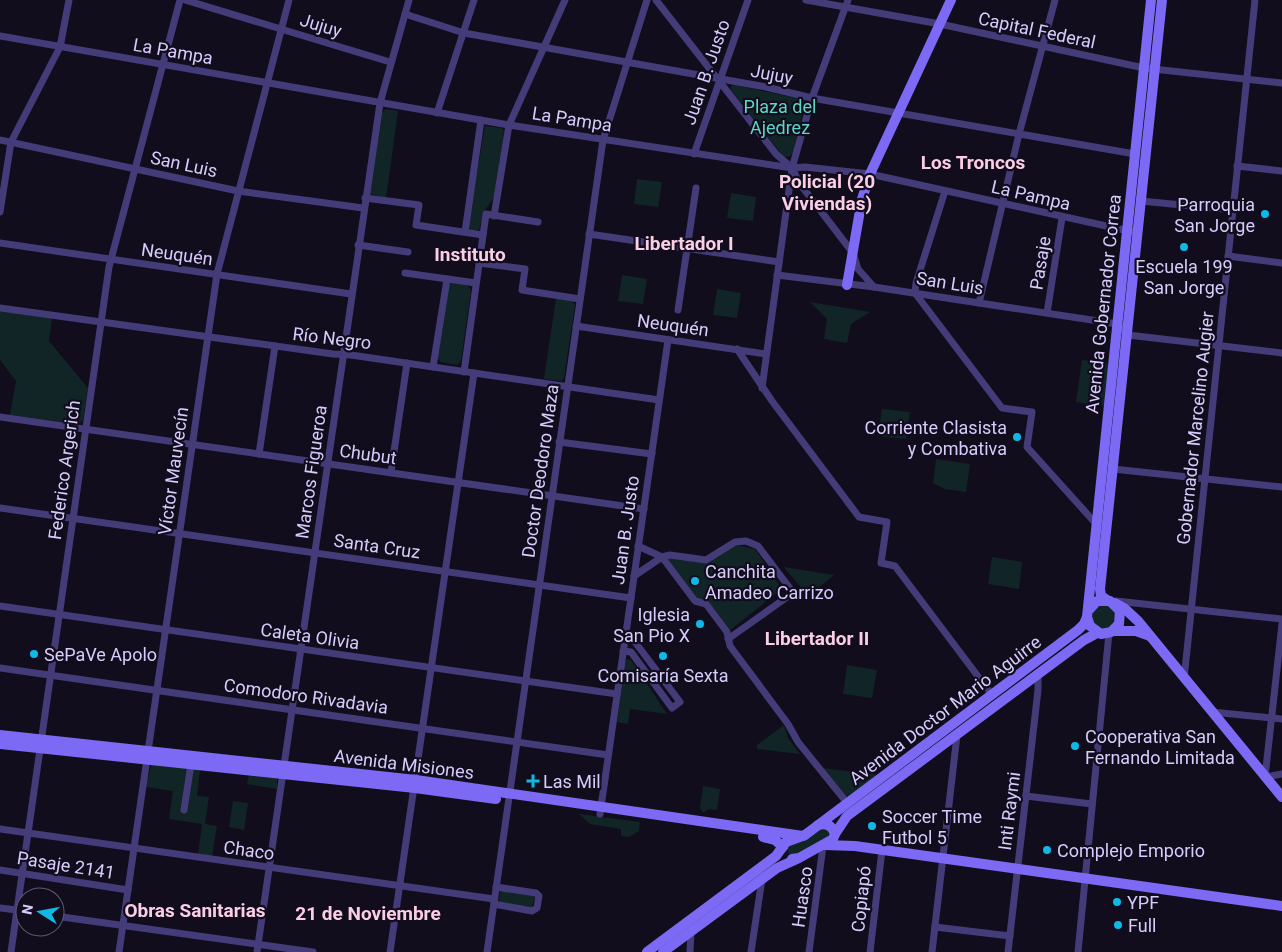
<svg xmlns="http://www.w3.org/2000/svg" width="1282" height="952" viewBox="0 0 1282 952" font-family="Roboto,sans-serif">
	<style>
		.green { fill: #112526 }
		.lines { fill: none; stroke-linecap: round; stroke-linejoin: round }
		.street { stroke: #443b79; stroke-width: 7 }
		.secondary { stroke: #7c6af5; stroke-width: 10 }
		.poi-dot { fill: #0fb9e5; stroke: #110d1d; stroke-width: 2 }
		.labels { text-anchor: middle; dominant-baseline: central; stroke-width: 4.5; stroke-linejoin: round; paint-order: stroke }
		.street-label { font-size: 18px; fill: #d7ccfc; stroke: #110d1d }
		.park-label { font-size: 18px; fill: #5ed6c5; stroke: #110d1d }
		.poi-label { font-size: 18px; fill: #d7ccfc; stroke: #110d1d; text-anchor: start }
		.neighbourhood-label { font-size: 19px; font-weight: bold; fill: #fccee6; stroke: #110d1d }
	</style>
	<rect width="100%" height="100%" fill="#110d1d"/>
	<g class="green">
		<path d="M 735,85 L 806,100 L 793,153 L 789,157 L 783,156 L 731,90 L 731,86 Z"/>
		<path d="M 386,109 L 398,111 L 386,198 L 370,194 L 381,113 Z"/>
		<path d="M 485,126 L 502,128 L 504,131 L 495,196 L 483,213 L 479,230 L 471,230 L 468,226 Z"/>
		<path d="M 637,179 L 662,182 L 658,207 L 634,204 Z"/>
		<path d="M 731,193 L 756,197 L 753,221 L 727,218 Z"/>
		<path d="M 622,275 L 647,279 L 643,304 L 618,301 Z"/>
		<path d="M 451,283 L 467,285 L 471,290 L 461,361 L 457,365 L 441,362 L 437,358 L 448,285 Z"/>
		<path d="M 717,289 L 741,293 L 737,318 L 713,315 Z"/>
		<path d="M 556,298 L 572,301 L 575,305 L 564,378 L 561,381 L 544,379 Z"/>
		<path d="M 810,302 L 870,312 L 851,324 L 847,343 L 824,339 L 827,319 Z"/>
		<path d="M 0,311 L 52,318 L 49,341 L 88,388 L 83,420 L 78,424 L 10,415 L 16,381 L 0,360 Z"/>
		<path d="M 1082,360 L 1110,364 L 1105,406 L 1076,402 Z"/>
		<path d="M 882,409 L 910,412 L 906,439 L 878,436 Z"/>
		<path d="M 936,459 L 970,464 L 966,492 L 945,489 L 933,483 Z"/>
		<path d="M 736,545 L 755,549 L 782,589 L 729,631 L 708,602 L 697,598 L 668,560 L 670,558 L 707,562 Z"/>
		<path d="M 992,557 L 1022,562 L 1019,589 L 988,584 Z"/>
		<path d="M 784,567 L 834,575 L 808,596 Z"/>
		<circle cx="1104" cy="617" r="12"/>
		<path d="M 628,659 L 631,660 L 667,714 L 630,709 L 628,724 L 617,722 L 625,661 Z"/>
		<path d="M 847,665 L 877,670 L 872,698 L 843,694 Z"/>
		<path d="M 784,725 L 788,738 L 800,754 L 757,749 L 757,745 Z"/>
		<path d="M 155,764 L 200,769 L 197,796 L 209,797 L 205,824 L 217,826 L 212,856 L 198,854 L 202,824 L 169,819 L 173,791 L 146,787 L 151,765 Z"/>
		<path d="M 823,768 L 877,775 L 850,797 L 845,796 Z"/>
		<path d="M 249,774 L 277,778 L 277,789 L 247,784 Z"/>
		<path d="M 703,786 L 720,789 L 717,810 L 709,809 L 703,813 L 700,808 Z"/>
		<path d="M 233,801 L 248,803 L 244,830 L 229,827 Z"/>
		<path d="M 579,814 L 640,822 L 639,831 L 629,837 L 621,836 L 621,829 L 590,824 Z"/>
		<path d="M 827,828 L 831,835 L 797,855 L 790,855 L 788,852 L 787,846 C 797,841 819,829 827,828 Z"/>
		<path d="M 504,890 L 533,895 L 535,898 L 531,909 L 501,903 L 499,900 L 500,893 Z"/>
	</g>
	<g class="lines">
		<g class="street">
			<path d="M 185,0 L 390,62"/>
			<path d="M 656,0 L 776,154 L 792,168 L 800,184 L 853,253 L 858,269 L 874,287"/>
			<path d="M 806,0 L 940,24 L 1144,68 L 1282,83"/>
			<path d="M 405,14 L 464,33 L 766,87 L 812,98 L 1135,154"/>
			<path d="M 0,36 L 509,125 L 792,168 L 805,167 L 870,174 L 1138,233"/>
			<path d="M 437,113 L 474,0"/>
			<path d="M 0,140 L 238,191 L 363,208"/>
			<path d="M 694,154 L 748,0"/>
			<path d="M 1237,166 L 1282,171"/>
			<path d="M 945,191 L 916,283 L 915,293 L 1002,408 L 1032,412 L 1027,447 L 1098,526"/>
			<path d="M 365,198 L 419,205 L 416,225 L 483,235"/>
			<path d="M 1141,201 L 1233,210"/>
			<path d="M 0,212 L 11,142 L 60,47 L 69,0"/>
			<path d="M 494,216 L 509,125 L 565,0"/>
			<path d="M 465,232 L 481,120"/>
			<path d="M 589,234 L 779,262"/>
			<path d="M 0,243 L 351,294"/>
			<path d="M 358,245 L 408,252"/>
			<path d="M 1228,256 L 1282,263"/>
			<path d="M 479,263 L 525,269 L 522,290 L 580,299"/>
			<path d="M 405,273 L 476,283"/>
			<path d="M 777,275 L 874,287 L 1118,324 L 1128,335 L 1282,353"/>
			<path d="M 979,303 L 1019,134 L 1055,0"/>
			<path d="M 0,308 L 333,354 L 351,355 L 659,400"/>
			<path d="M 678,310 L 696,188"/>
			<path d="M 1047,313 L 1062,218"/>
			<path d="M 576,326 L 766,354"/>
			<path d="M 737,349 L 772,401 L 859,517 L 887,522 L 881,563 L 895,566 L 992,695"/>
			<path d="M 433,367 L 447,279"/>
			<path d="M 464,372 L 486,214 L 538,222"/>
			<path d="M 762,388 L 792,168 L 812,98 L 848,0"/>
			<path d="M 0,417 L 644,509"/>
			<path d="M 559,442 L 652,454"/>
			<path d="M 259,454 L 275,346"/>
			<path d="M 1113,469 L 1282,487"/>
			<path d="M 391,472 L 407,363"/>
			<path d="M 0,508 L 631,598"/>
			<path d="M 638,546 L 662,557 L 695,601 L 706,604 L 727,632 L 730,646 L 788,724 L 798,742 L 848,804"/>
			<path d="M 634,576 L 662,557 L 670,555 L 706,560 L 735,542 L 746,541 L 758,546 L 792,591 L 790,595 L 728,639"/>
			<path d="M 1116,601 L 1282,619"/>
			<path d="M 0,606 L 617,694"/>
			<path d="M 1282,624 L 1265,777 L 1282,774"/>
			<path d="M 623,651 L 631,652 L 672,708 L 680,702 L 626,630"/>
			<path d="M 0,668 L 608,755"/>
			<path d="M 1184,679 L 1255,0"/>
			<path d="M 1212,712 L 1282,719"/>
			<path d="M 1026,796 L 1092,804"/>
			<path d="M 184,810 L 191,764"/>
			<path d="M 600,814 L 668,340"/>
			<path d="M 0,829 L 494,899"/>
			<path d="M 0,870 L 128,890"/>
			<path d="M 494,904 L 532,911 L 537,908 L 539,896 L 536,893 L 496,887"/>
			<path d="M 0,908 L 25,911"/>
			<path d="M 55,916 L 313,952"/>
			<path d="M 935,927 L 1010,936"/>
			<path d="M 11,952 L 109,267 L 180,0"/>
			<path d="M 119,952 L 217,274 L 289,0"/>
			<path d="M 257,952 L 380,103 L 409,0"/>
			<path d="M 390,952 L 474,373"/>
			<path d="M 487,952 L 603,140 L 647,0"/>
			<path d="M 690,952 L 691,931"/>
			<path d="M 751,952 L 762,879"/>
			<path d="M 809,952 L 823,846"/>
			<path d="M 870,952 L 882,850"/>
			<path d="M 932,952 L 957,735"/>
			<path d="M 1008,952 L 1038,690 L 1038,674"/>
			<path d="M 1078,952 L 1109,633"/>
		</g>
		<g class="secondary">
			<path d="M 847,285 L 862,199 L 870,174 L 951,0"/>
			<path d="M 1107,600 L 1101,596 L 1100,589 L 1162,0"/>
			<path d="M 1115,603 L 1124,608 L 1138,621 L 1282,797"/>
			<path d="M 1088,611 L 1097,601 L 1110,601 L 1120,611 L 1119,624 L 1111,632 L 1101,634 L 1090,626 L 1087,617 L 1151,0"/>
			<path d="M 1114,631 L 1136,631 L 1150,636"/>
			<path d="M 0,735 L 416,780 L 803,836"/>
			<path d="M 0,744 L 415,788 L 496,799"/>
			<path d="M 835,834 L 847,816 L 1084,640 L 1097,633"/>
			<path d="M 763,837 L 775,840 L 783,847"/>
			<path d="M 825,845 L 855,846 L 1282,906"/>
			<path d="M 792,859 L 799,858 L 833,839 L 835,834 C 832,825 826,823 818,825"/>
			<path d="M 647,952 L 776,856 L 786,842 L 805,835 L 1078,630 L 1084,624 L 1087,617"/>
			<path d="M 663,952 L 777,868 L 797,859"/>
		</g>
	</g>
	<g class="poi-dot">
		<circle cx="1265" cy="214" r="5"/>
		<circle cx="1184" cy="247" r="5"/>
		<circle cx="1017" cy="437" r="5"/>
		<circle cx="695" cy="581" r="5"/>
		<circle cx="700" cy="624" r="5"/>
		<circle cx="34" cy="654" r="5"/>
		<circle cx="663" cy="656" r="5"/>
		<circle cx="1075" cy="746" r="5"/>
		<path d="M530.5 773.5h5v5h5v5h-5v5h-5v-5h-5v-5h5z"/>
		<circle cx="872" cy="826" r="5"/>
		<circle cx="1047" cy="850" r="5"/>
		<circle cx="1117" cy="902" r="5"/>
		<circle cx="1118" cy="925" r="5"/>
	</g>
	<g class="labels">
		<g class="street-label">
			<text transform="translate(321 25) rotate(17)">Jujuy</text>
			<text transform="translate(1037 30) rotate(12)">Capital Federal</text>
			<text transform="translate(173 51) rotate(10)">La Pampa</text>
			<text transform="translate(706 72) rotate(-71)">Juan B. Justo</text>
			<text transform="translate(772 74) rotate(11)">Jujuy</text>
			<text transform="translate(572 119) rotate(9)">La Pampa</text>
			<text transform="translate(184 164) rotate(12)">San Luis</text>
			<text transform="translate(1031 195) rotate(13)">La Pampa</text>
			<text transform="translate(177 254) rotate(8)">Neuquén</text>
			<text transform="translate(1040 263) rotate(-81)">Pasaje</text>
			<text transform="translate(950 283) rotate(9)">San Luis</text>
			<text transform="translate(1103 304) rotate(-84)">Avenida Gobernador Correa</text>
			<text transform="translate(673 325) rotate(8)">Neuquén</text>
			<text transform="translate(332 338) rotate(7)">Río Negro</text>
			<text transform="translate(1195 428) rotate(-84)">Gobernador Marcelino Augier</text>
			<text transform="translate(368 454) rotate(8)">Chubut</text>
			<text transform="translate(64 470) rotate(-82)">Federico Argerich</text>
			<text transform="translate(173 471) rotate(-82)">Víctor Mauvecín</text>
			<text transform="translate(540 471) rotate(-82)">Doctor Deodoro Maza</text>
			<text transform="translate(311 472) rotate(-82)">Marcos Figueroa</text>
			<text transform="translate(625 530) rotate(-82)">Juan B. Justo</text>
			<text transform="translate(377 546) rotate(8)">Santa Cruz</text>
			<text transform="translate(310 636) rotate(8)">Caleta Olivia</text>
			<text transform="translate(306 696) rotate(8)">Comodoro Rivadavia</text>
			<text transform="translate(945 710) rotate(-37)">Avenida Doctor Mario Aguirre</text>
			<text transform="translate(404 764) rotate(7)">Avenida Misiones</text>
			<text transform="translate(1009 811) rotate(-83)">Inti Raymi</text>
			<text transform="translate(249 850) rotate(8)">Chaco</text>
			<text transform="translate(66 865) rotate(9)">Pasaje 2141</text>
			<text transform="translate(802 897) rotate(-82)">Huasco</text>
			<text transform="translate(861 899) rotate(-84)">Copiapó</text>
		</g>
		<g class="park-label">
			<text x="780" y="106">Plaza del<tspan x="780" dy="21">Ajedrez</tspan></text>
		</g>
		<g class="poi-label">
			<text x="1255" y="204" text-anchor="end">Parroquia<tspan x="1255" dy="21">San Jorge</tspan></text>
			<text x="1184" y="266" text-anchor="middle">Escuela 199<tspan x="1184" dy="21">San Jorge</tspan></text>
			<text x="1007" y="427" text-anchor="end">Corriente Clasista<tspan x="1007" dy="21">y Combativa</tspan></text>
			<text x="705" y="571">Canchita<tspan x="705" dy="21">Amadeo Carrizo</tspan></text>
			<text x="690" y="614" text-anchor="end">Iglesia<tspan x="690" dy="21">San Pio X</tspan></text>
			<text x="44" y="654">SePaVe Apolo</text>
			<text x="663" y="675" text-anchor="middle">Comisaría Sexta</text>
			<text x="1085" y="736">Cooperativa San<tspan x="1085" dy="21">Fernando Limitada</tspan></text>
			<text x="543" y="781">Las Mil</text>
			<text x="882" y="816">Soccer Time<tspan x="882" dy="21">Futbol 5</tspan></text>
			<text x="1057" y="850">Complejo Emporio</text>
			<text x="1127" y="902">YPF</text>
			<text x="1128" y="925">Full</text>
		</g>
		<g class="neighbourhood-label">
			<text x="973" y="162">Los Troncos</text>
			<text x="827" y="181">Policial (20<tspan x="827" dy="22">Viviendas)</tspan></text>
			<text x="684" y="243">Libertador I</text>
			<text x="470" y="254">Instituto</text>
			<text x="817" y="638">Libertador II</text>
			<text x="195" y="910">Obras Sanitarias</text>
			<text x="368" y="913">21 de Noviembre</text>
		</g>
	</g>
	<g transform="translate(40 912) rotate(281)"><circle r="24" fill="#110d1d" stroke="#605976"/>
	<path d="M0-4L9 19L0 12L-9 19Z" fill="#0fb9e5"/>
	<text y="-8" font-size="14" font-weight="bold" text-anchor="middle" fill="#d7ccfc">N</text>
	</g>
</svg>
